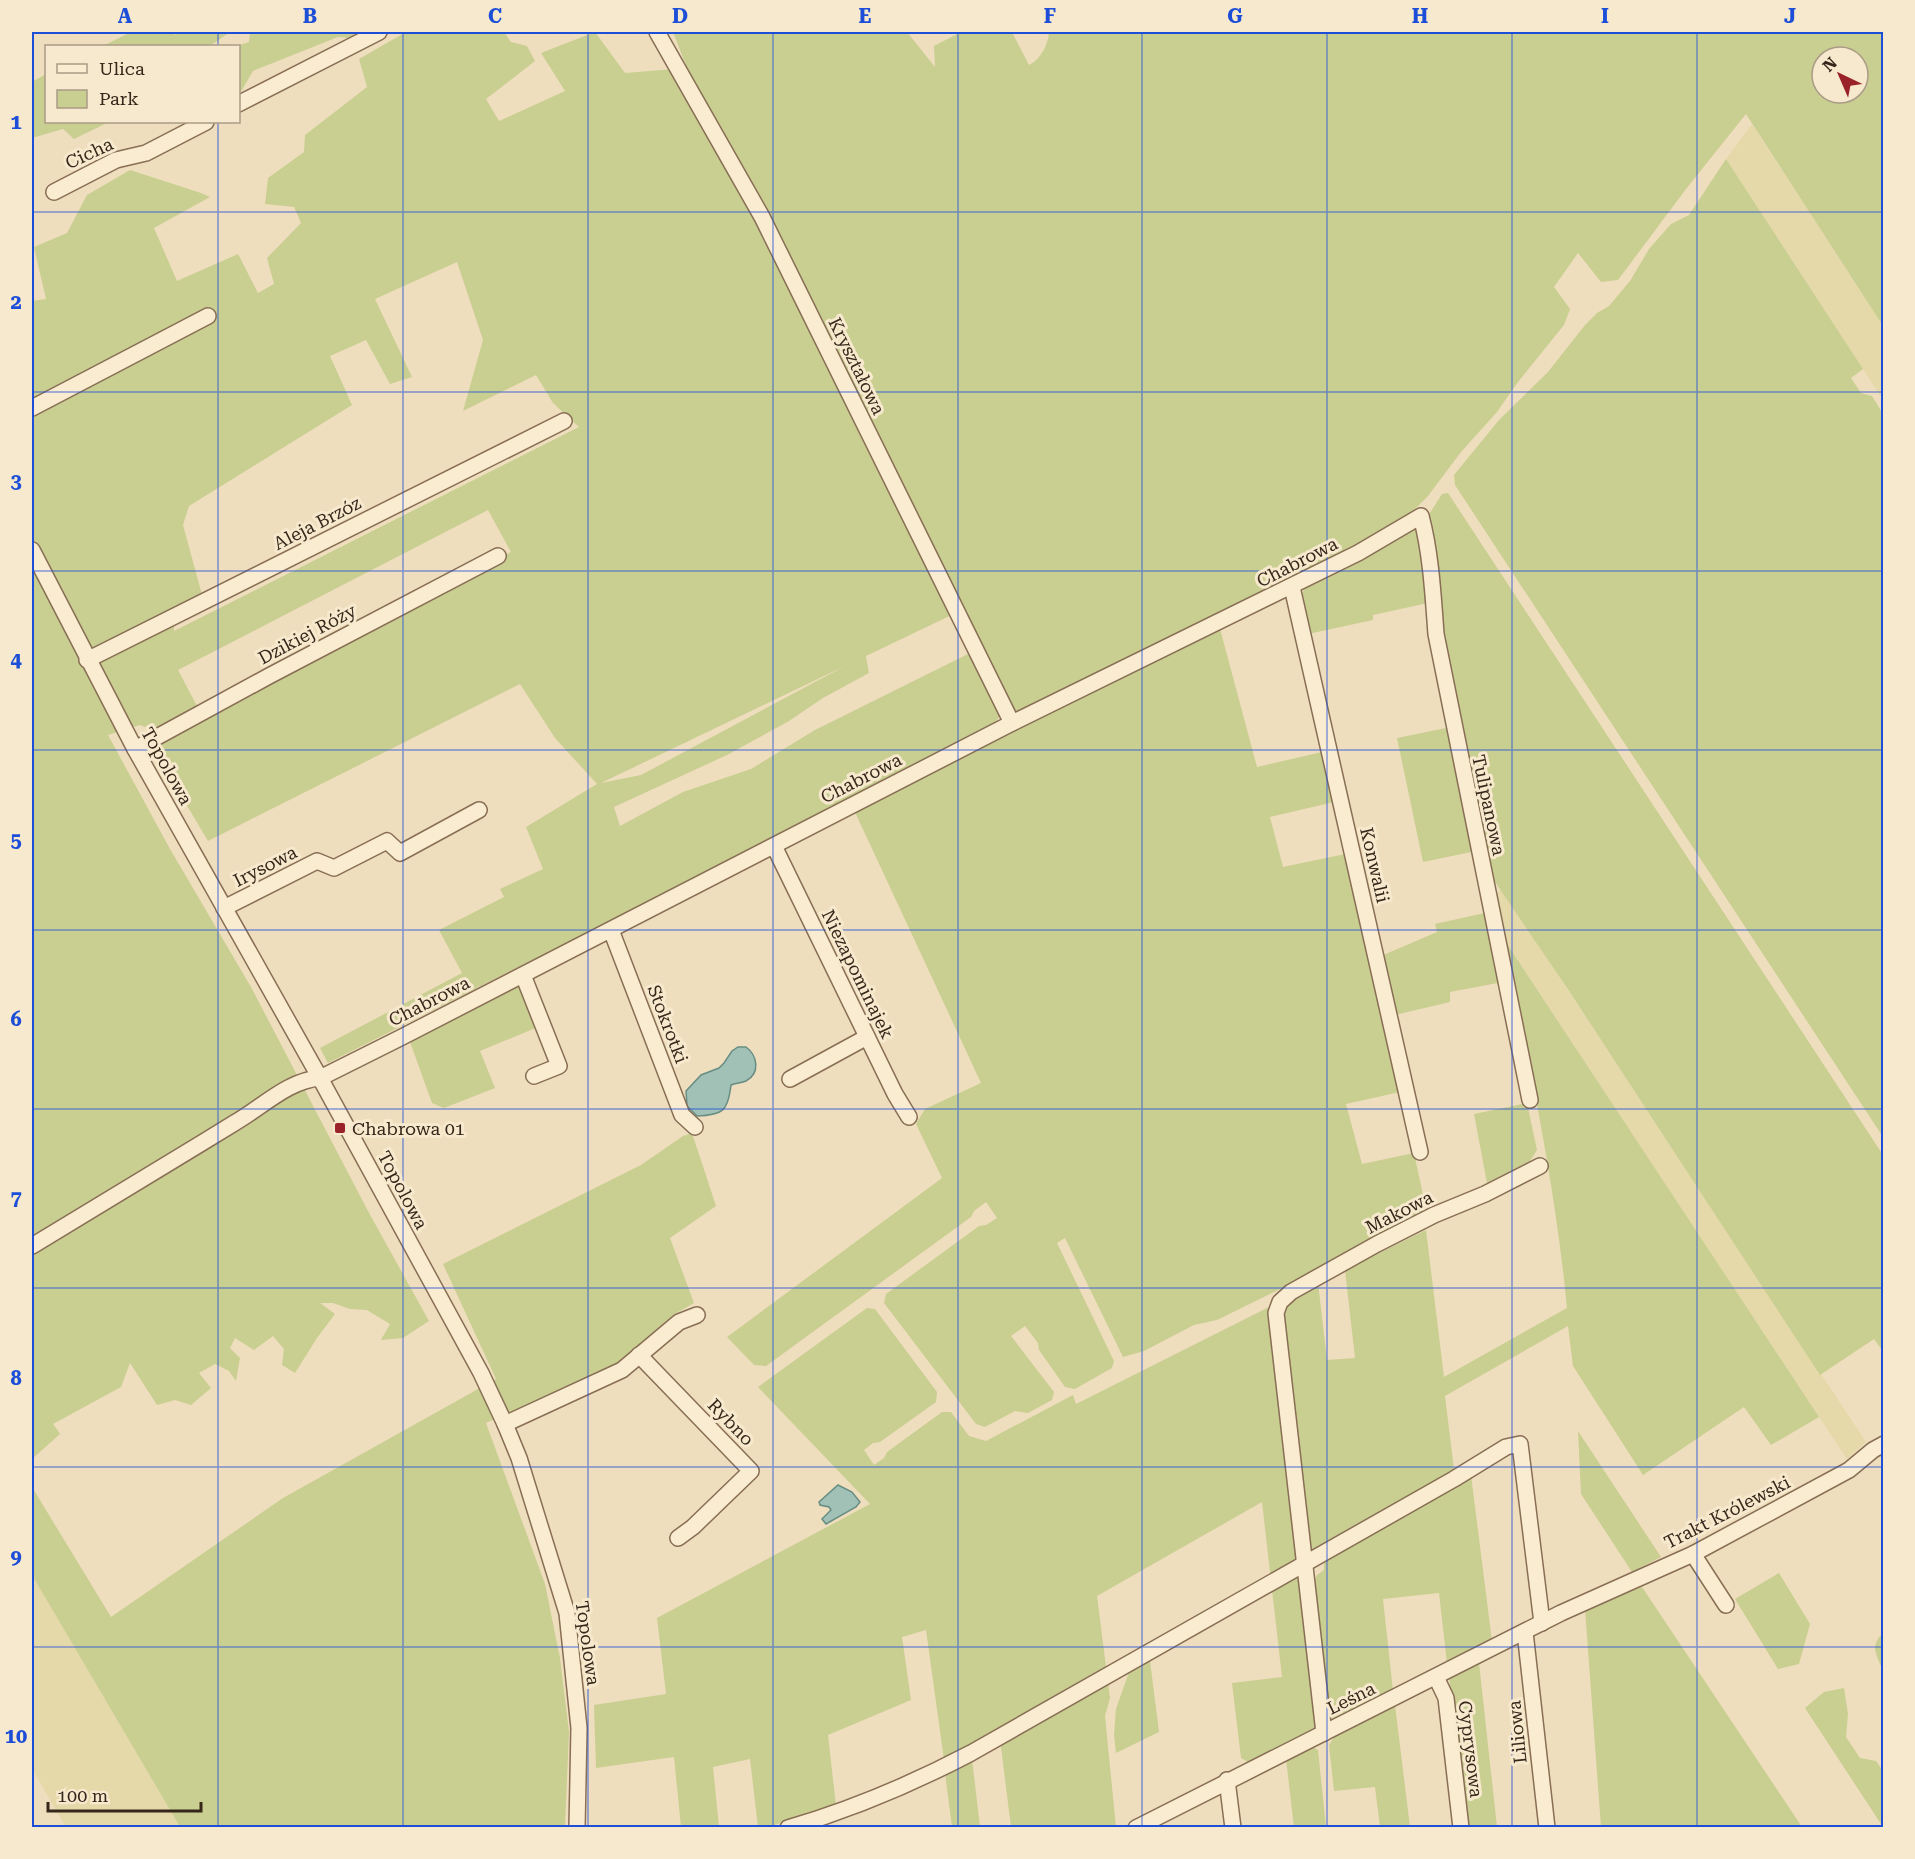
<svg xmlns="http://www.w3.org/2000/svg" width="1915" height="1859" viewBox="0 0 1915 1859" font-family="'Roboto Serif',serif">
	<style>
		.farmland { fill: #e5d9aa }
		.green { fill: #c9ce91; fill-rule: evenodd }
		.water { fill: #a1c0b6; stroke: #688e83; stroke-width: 1.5 }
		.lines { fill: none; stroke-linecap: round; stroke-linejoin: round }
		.minor-casing { stroke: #886e55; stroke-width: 18 }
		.minor { stroke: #faecd0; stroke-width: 15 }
		.grid { fill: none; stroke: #1d4ed8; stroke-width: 1.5; stroke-opacity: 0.55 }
		.poi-dot { fill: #992329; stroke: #f7e9cd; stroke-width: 2 }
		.labels { text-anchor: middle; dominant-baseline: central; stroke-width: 6; stroke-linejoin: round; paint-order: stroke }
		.street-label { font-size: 18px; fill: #36271b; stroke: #f7e9cd }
		.poi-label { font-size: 18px; fill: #36271b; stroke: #f7e9cd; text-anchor: start }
		.neatline { fill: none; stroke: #1d4ed8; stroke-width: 2 }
		.grid-label { font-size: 20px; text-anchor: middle; font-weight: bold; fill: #1d4ed8 }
	</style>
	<rect width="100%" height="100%" fill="#efdebd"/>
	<g class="farmland">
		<path d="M 1752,124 L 1883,326 L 1883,400 L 1726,159 Z"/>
		<path d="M 1501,889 L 1866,1442 L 1847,1459 L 1700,1238 L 1503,938 L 1493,897 Z"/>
		<path d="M 32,1575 L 180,1827 L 66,1827 L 32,1769 Z"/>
	</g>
	<g class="green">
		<path d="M 131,32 L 174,32 L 175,35 L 180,32 L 230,32 L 210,46 L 103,46 Z"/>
		<path d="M 250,32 L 268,33 L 271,32 L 358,32 L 350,38 L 338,37 L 253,71 L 242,90 L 239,92 L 238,46 L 237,46 L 249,42 Z"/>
		<path d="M 406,32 L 504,32 L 511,42 L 527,46 L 535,61 L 486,99 L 499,121 L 565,91 L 541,53 L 595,32 L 625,73 L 687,68 L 673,32 L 907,32 L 935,67 L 934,46 L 961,32 L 1012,32 L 1029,65 C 1041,59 1048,45 1049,32 L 1883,32 L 1883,326 L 1746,114 L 1686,189 L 1618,280 L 1601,282 L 1578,253 L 1554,287 L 1570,309 L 1564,325 L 1518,382 L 1497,412 L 1461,452 L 1428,496 L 1414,510 L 1354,546 L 1019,716 L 1011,710 L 1004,697 L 994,703 L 1000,716 L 989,730 L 328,1063 L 320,1048 L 462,973 L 439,930 L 504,897 L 500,889 L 543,869 L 526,827 L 597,784 L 555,738 L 520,684 L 208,841 L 151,745 L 511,552 L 488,510 L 178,670 L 198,708 L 155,731 L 140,725 L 108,735 L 170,849 L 251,987 L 368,1211 L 429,1321 L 403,1338 L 381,1340 L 390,1324 L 367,1310 L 350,1309 L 333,1303 L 320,1303 L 335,1314 L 317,1338 L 295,1373 L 282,1365 L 284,1349 L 273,1336 L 254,1350 L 235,1338 L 230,1348 L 240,1358 L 236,1381 L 229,1371 L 215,1364 L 199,1373 L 211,1388 L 191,1405 L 175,1400 L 157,1405 L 130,1363 L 121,1387 L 53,1424 L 60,1434 L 32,1459 L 32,301 L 46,299 L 34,247 L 67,233 L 87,195 L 130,170 L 201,193 L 210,197 L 154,228 L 177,281 L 238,254 L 258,293 L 274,284 L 267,258 L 301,223 L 294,207 L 265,204 L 268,178 L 304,152 L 305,135 L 367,87 L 359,59 ZM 1822,57 L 1858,57 L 1858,93 L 1822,93 ZM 457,262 L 483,340 L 463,411 L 536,375 L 553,403 L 579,427 L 174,631 L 174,619 L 204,602 L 183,525 L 189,506 L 352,405 L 330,356 L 366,340 L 390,384 L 412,377 L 375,299 ZM 962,610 L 980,648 L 815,730 L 751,769 L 683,792 L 620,826 L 614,807 L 727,755 L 789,721 L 823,698 L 869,673 L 866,656 ZM 845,666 L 641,775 L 601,783 Z"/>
		<path d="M 46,74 L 46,122 L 109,122 L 74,139 L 63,129 L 32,138 L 32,82 Z"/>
		<path d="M 1726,159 L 1863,369 L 1851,378 L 1861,393 L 1872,396 L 1883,414 L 1883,1137 L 1455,485 L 1454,475 L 1499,420 L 1548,372 L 1585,325 L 1597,313 L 1609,306 L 1630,281 L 1649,249 L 1671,224 L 1689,215 Z"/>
		<path d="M 1448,493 L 1883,1155 L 1883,1351 L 1874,1339 L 1820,1375 L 1569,991 L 1489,873 L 1448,671 L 1428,516 L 1442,494 Z"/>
		<path d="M 1412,526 L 1420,528 L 1428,603 L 1373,615 L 1373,620 L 1308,634 L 1301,597 L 1305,587 Z"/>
		<path d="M 1219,625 L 1257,767 L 1322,752 L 1334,802 L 1270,817 L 1283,867 L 1345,854 L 1400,1092 L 1346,1104 L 1362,1164 L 1414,1153 L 1425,1204 L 1420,1216 L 1364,1248 L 1217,1320 L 1194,1325 L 1144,1351 L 1123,1357 L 1065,1238 L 1057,1243 L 1114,1361 L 1112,1368 L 1075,1389 L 1065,1387 L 1039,1350 L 1038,1343 L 1025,1326 L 1011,1336 L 1054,1392 L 1052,1400 L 1028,1413 L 1015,1411 L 985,1427 L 976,1424 L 884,1303 L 886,1294 L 979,1226 L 986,1225 L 997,1218 L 986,1202 L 974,1211 L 971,1217 L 766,1366 L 754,1365 L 727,1337 L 942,1178 L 916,1124 L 925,1109 L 981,1083 L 854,810 Z"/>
		<path d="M 1451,727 L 1476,851 L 1423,862 L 1397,738 Z"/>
		<path d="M 1489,912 L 1503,982 L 1450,992 L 1450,1002 L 1395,1015 L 1381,956 L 1437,932 L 1435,924 Z"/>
		<path d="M 1503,938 L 1819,1417 L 1771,1445 L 1744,1407 L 1643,1475 L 1573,1366 L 1568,1326 L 1445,1396 L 1454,1470 L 1314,1553 L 1308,1549 L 1280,1309 L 1289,1297 L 1318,1283 L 1327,1360 L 1355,1358 L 1345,1270 L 1426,1230 L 1444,1377 L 1567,1308 C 1555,1183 1529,1061 1503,938 Z"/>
		<path d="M 522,984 L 538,1027 L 480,1051 L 495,1088 L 444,1108 L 432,1103 L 410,1042 Z"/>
		<path d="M 1527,1103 L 1537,1150 L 1530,1161 L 1487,1183 L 1474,1114 Z"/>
		<path d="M 692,1133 L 716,1206 L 670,1238 L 694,1303 L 673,1315 L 616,1365 L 486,1423 L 545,1584 L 560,1658 L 569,1732 L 565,1827 L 180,1827 L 32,1575 L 32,1487 L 111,1617 L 283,1498 L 496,1379 L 443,1264 L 641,1165 L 683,1136 Z"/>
		<path d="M 1271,1306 L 1318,1728 L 1248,1762 L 1241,1758 L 1232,1683 L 1282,1677 L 1262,1502 L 1097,1596 L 1110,1698 L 1105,1716 L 1116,1827 L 1011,1827 L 999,1731 L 944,1760 L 926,1630 L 902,1637 L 911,1700 L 828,1735 L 836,1806 L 768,1827 L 758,1827 L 750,1759 L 713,1767 L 719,1827 L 681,1827 L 674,1757 L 596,1768 L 594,1705 L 666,1694 L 657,1618 L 870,1504 L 758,1387 L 867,1308 L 875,1309 L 937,1392 L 936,1402 L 880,1442 L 873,1443 L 864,1450 L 874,1465 L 884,1458 L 887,1452 L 942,1412 L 951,1412 L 969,1436 L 986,1441 L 1073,1395 L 1076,1404 Z"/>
		<path d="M 1578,1431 L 1661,1557 L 1632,1572 L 1581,1494 Z"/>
		<path d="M 1471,1475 L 1492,1641 L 1447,1663 L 1439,1593 L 1383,1599 L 1393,1691 L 1334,1720 L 1326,1715 L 1312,1585 L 1317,1575 L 1324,1570 L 1324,1561 Z"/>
		<path d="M 1779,1573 L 1810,1624 L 1799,1664 L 1778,1669 L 1735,1599 Z"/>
		<path d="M 1642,1587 L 1802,1827 L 1601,1827 L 1585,1609 Z"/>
		<path d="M 1883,1633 L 1883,1671 C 1877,1655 1869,1646 1883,1633 Z"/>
		<path d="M 1150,1661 L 1159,1732 L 1116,1753 L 1114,1735 L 1116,1709 L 1129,1672 Z"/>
		<path d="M 1479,1663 L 1497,1827 L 1467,1827 L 1449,1677 Z"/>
		<path d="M 1844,1688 L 1848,1714 L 1846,1737 L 1860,1758 L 1876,1761 L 1883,1771 L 1883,1827 L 1805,1708 L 1824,1692 Z"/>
		<path d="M 1395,1705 L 1410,1827 L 1380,1827 L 1375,1787 L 1334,1791 L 1329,1745 L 1336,1734 Z"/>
		<path d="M 1311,1746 L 1318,1750 L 1326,1827 L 1294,1827 L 1286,1759 Z"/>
		<path d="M 972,1759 L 980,1827 L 952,1827 L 945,1773 Z"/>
	</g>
	<g class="water">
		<path d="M 738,1047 L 746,1047 C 757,1055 761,1073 746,1081 C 742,1083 736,1083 731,1085 C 728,1111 723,1115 697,1116 L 687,1106 L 686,1091 L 701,1075 L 719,1068 L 724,1063 L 732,1051 Z"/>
		<path d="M 838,1485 L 852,1492 L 860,1502 L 856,1507 L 826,1524 L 822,1519 L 831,1510 L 829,1507 L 820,1505 L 819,1502 Z"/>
	</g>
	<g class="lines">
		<defs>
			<g id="minor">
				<path d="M 657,32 L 762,217 L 1012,723"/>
				<path d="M 238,104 L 379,32"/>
				<path d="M 54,192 L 116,160 L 146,153 L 206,122"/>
				<path d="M 32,408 L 208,316"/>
				<path d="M 32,550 L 135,749 L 320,1078 L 481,1373 L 505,1424 L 519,1458 L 567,1613 L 579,1728 L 577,1828"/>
				<path d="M 1292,587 L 1420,1152"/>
				<path d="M 87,660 L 564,421"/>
				<path d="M 135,749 L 269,676 L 498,556"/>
				<path d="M 774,846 L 895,1094 L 909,1117"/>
				<path d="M 224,908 L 317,861 L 334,868 L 387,841 L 400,853 L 479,810"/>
				<path d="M 611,930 L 682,1115 L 695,1127"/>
				<path d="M 523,975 L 559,1066 L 534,1076"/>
				<path d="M 790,1079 L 867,1037"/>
				<path d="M 32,1246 C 99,1205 168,1164 236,1122 C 262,1107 289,1080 320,1078 L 402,1037 L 1012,723 L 1358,553 L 1421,516 C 1431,554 1433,594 1436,634 L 1530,1100"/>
				<path d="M 639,1355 L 751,1471 L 693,1527 L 678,1538"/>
				<path d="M 505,1424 L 622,1370 L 679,1322 L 697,1315"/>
				<path d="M 1693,1554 L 1726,1605"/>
				<path d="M 1525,1632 L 1547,1828"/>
				<path d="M 1436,1677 L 1446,1698 L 1461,1828"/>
				<path d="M 1324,1733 L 1276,1313 L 1280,1302 L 1291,1292 L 1377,1244 L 1434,1215 L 1485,1194 L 1540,1166"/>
				<path d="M 1227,1780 L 1233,1828"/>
				<path d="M 788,1828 C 853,1809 912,1784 971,1753 L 1454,1479 L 1506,1447 L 1520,1444 L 1542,1623"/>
				<path d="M 1136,1828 L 1561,1613 L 1693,1554 L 1849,1470 L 1873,1450 L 1884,1444"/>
			</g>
		</defs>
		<use href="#minor" class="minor-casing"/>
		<use href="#minor" class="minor"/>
	</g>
	<path class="grid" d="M 218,32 L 218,46M 403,32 L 403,1828M 588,32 L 588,1828M 773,32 L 773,1828M 958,32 L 958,1828M 1142,32 L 1142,1828M 1327,32 L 1327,1828M 1512,32 L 1512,1828M 1697,32 L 1697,1828M 218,122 L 218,1828M 32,212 L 1884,212M 32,392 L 1884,392M 32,571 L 1884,571M 32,750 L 1884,750M 32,930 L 1884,930M 32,1109 L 1884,1109M 32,1288 L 1884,1288M 32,1467 L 1884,1467M 32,1647 L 1884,1647"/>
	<rect class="poi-dot" x="334" y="1122" width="12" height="12" rx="3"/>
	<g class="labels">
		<g class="street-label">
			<text transform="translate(89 153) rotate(-25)">Cicha</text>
			<text transform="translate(857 366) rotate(64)">Kryształowa</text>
			<text transform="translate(317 523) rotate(-27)">Aleja Brzóz</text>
			<text transform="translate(1297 562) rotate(-27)">Chabrowa</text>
			<text transform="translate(307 634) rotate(-28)">Dzikiej Róży</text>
			<text transform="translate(167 766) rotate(61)">Topolowa</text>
			<text transform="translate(861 778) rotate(-27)">Chabrowa</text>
			<text transform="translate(1489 805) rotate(78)">Tulipanowa</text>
			<text transform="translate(1375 865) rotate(77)">Konwalii</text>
			<text transform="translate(265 866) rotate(-27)">Irysowa</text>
			<text transform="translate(858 974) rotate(64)">Niezapominajek</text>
			<text transform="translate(429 1001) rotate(-27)">Chabrowa</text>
			<text transform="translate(668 1024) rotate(69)">Stokrotki</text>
			<text transform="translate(403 1190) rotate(62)">Topolowa</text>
			<text transform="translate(1399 1212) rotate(-27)">Makowa</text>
			<text transform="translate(731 1422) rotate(46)">Rybno</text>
			<text transform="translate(1727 1512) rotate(-27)">Trakt Królewski</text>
			<text transform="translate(588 1643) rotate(82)">Topolowa</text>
			<text transform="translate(1351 1698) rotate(-26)">Leśna</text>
			<text transform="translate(1517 1732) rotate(-96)">Liliowa</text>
			<text transform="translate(1471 1749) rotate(83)">Cyprysowa</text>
		</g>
		<g class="poi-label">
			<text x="352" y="1128">Chabrowa 01</text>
		</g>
	</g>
	<rect width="1915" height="1859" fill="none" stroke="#f7e9cd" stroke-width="66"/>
	<rect x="45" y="45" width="195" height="78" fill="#f7e9cd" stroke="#aa9b86" stroke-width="1.5"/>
	<rect x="57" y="64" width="30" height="9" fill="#faecd0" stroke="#aa9b86" stroke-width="1.5"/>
	<text x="99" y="75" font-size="18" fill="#36271b">Ulica</text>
	<rect x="57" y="90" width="30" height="18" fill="#c9ce91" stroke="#aa9b86" stroke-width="1.5"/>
	<text x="99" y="105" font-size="18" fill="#36271b">Park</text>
	<g transform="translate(1840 75) rotate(316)"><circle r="28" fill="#f7e9cd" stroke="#aa9b86" stroke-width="1.5"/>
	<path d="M0-4.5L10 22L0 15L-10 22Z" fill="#992329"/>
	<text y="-9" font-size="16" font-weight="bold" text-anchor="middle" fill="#36271b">N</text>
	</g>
	<path d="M48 1802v9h153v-9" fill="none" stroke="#36271b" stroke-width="3"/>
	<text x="57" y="1802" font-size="18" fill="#36271b" stroke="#f7e9cd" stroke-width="4.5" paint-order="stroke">100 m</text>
	<rect x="33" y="33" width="1849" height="1793" class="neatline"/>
	<g class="grid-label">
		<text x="125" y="23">A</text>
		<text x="310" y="23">B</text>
		<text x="495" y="23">C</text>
		<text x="680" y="23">D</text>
		<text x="865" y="23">E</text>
		<text x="1050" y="23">F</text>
		<text x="1235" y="23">G</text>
		<text x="1420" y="23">H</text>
		<text x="1605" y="23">I</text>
		<text x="1790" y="23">J</text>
		<text x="16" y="129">1</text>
		<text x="16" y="309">2</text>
		<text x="16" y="488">3</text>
		<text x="16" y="667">4</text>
		<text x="16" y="847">5</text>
		<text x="16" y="1026">6</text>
		<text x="16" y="1205">7</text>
		<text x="16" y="1385">8</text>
		<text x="16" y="1564">9</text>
		<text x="16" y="1743">10</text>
	</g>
</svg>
